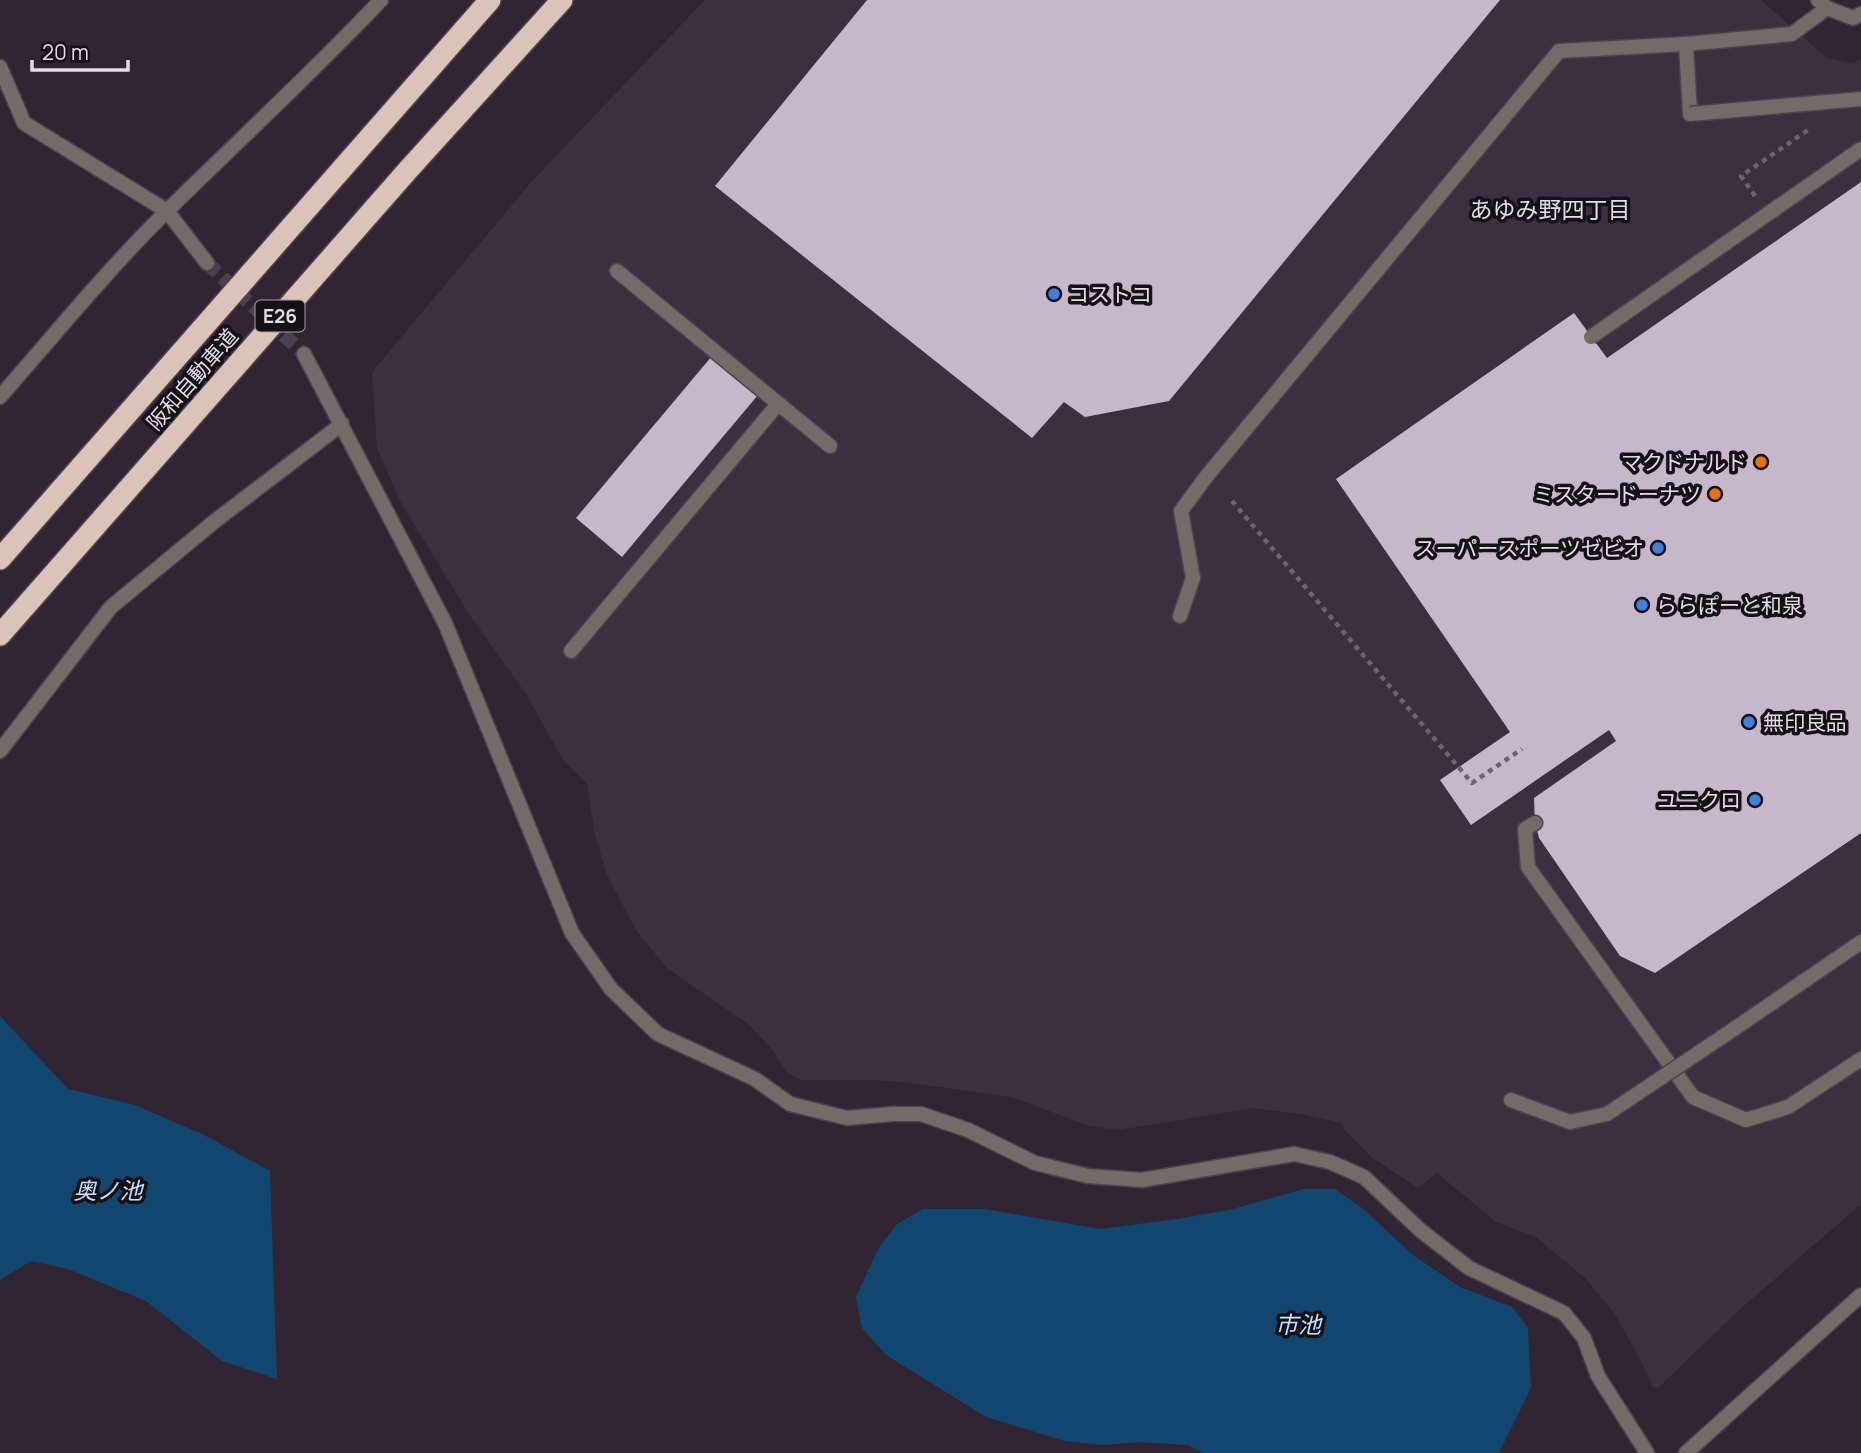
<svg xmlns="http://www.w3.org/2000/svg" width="1861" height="1453" viewBox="0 0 1861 1453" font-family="Manrope,'Noto Sans JP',sans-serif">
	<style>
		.commercial { fill: #3a3040 }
		.water { fill: #11476e }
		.building { fill: #c6b7ca }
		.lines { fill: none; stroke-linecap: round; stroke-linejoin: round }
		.minor-tunnel { stroke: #4c404f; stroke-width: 14; stroke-dasharray: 14 7; stroke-linecap: butt }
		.service-casing { stroke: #4d4250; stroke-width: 17 }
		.minor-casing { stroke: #4d4250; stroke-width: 17 }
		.tertiary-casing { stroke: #4d4250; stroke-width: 17 }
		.motorway-casing { stroke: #4d4250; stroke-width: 24 }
		.path { stroke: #6d6270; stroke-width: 4.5; stroke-dasharray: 5 5; stroke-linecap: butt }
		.service { stroke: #746a66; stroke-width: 14 }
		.minor { stroke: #746a66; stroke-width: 14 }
		.tertiary { stroke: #746a66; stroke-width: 14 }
		.motorway { stroke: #dcc3b9; stroke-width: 21 }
		.service-bridge-casing { stroke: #4d4250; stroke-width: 17; stroke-linecap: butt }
		.service-bridge { stroke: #746a66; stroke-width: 14 }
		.shop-dot { fill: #3f7fe0; stroke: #161017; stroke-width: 2.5 }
		.food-dot { fill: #e8710a; stroke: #161017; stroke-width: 2.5 }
		.labels { text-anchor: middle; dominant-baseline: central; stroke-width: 7; stroke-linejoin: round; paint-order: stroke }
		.shield { fill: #161017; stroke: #a69ea7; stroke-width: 2 }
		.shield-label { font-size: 19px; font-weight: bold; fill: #e3dbe5 }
		.poi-label { font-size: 21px; fill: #e3dbe5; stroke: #161017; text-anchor: end }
		.street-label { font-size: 21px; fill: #e3dbe5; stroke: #161017 }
		.neighbourhood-label { font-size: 23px; fill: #e3dbe5; stroke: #161017 }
		.water-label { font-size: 23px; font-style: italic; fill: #bfe1ff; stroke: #161017 }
	</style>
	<rect width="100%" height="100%" fill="#312534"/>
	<path class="commercial" d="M 705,0 L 1761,0 L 1827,58 L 1853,63 L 1861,59 L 1861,1204 L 1738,1311 L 1658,1388 L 1653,1387 L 1641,1361 L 1614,1313 L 1585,1278 L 1536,1237 L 1496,1222 L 1437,1173 L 1418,1188 L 1370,1156 L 1345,1130 L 1341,1123 L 1301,1114 L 1253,1108 L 1118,1130 L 1089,1126 L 1012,1097 L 904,1082 L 870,1080 L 801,1080 L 786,1071 L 771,1048 L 748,1024 L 668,969 L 637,932 L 607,875 L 595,835 L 587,784 L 563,760 L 526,694 L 469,614 L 400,501 L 377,448 L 372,372 L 533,180 Z"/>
	<g class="water">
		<path d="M 0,1016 L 68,1089 L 135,1105 L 204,1135 L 270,1171 L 277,1379 L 222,1361 L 146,1301 L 68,1269 L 31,1261 L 0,1280 Z"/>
		<path d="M 1304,1189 L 1335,1189 L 1362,1208 L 1413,1255 L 1460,1287 L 1512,1307 L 1528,1328 L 1531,1388 L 1499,1453 L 1203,1453 L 1188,1445 L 1138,1442 L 1103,1445 L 1065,1441 L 986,1417 L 886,1355 L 862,1328 L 856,1297 L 878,1249 L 897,1224 L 923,1209 L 985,1209 L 1100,1229 L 1177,1219 L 1229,1210 Z"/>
	</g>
	<g class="building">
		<path d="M 867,0 L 1500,0 L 1169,401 L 1085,417 L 1064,402 L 1032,438 L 715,186 Z"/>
		<path d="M 1861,182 L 1861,833 L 1655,973 L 1620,956 L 1539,838 L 1535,823 L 1534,798 L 1616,741 L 1609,730 L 1471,825 L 1440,780 L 1510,732 L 1336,479 L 1574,313 L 1607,358 Z"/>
		<path d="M 712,356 L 758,395 L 622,557 L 576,518 Z"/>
	</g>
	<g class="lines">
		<path class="minor-tunnel" d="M 207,263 L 304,354"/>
		<defs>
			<g id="service">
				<path d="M 1686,44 L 1792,34 L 1827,8"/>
				<path d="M 617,271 L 830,446"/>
				<path d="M 1180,616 L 1193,578 L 1181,511 L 1206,477 L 1559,51 L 1686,44 L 1690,114"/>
				<path d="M 571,651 L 778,404"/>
				<path d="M 1535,823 L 1525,829 L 1528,867 L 1693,1097 L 1746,1120 L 1788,1107 L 1861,1059"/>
				<path d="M 1734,1029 L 1861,942"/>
				<path d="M 1511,1100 L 1570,1122 L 1607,1114"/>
			</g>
			<g id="minor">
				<path d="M 0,67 L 24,123 L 167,211 L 207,263"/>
				<path d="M 304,354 L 445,623 L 572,933 L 611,989 L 658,1034 L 755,1079 L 790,1104 L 847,1118 L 893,1114 L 921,1114 L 968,1130 L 1035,1163 L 1088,1176 L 1142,1180 L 1294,1154 L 1330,1162 L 1364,1177 L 1420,1230 L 1469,1268 L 1564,1313 L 1584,1338 L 1598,1376 L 1647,1453"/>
				<path d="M 0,397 C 55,334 108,269 168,210 C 239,140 313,72 381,0"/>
				<path d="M 0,751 L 111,607 L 215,521 L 342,424"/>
			</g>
			<g id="tertiary">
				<path d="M 1818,0 L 1827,8 L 1853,18 L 1861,14"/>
				<path d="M 1686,1453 L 1861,1295"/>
			</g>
			<g id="motorway">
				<path d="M 0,559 L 490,0"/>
				<path d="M 0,635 L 408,170 L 562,0"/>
			</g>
		</defs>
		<use href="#service" class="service-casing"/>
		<use href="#minor" class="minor-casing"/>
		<use href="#tertiary" class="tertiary-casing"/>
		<use href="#motorway" class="motorway-casing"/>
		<g class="path">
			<path d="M 1755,196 L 1741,176 L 1811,128"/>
			<path d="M 1232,501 L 1472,783 L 1522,749"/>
		</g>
		<use href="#service" class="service"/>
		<use href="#minor" class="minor"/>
		<use href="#tertiary" class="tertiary"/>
		<use href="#motorway" class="motorway"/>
		<defs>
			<g id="service-bridge">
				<path d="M 1690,114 L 1861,99"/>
				<path d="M 1591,337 L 1861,149"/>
				<path d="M 1607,1114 L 1734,1029"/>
			</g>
		</defs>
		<use href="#service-bridge" class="service-bridge-casing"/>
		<use href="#service-bridge" class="service-bridge"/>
	</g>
	<g class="shop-dot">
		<circle cx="1054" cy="294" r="7"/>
		<circle cx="1658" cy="548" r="7"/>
		<circle cx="1642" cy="605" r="7"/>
		<circle cx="1749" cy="722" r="7"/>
		<circle cx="1755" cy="800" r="7"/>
	</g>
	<g class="food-dot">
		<circle cx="1761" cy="462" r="7"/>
		<circle cx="1715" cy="494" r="7"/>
	</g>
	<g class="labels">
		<rect class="shield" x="255.5" y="300.5" width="49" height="31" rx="5"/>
		<g class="shield-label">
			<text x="280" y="316">E26</text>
		</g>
		<g class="poi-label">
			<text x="1068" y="294" text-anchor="start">コストコ</text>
			<text x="1747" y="462">マクドナルド</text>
			<text x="1701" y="494">ミスタードーナツ</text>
			<text x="1644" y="548">スーパースポーツゼビオ</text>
			<text x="1656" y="605" text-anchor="start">ららぽーと和泉</text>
			<text x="1763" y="722" text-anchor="start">無印良品</text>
			<text x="1741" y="800">ユニクロ</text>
		</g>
		<g class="street-label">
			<text transform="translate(192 379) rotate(-49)">阪和自動車道</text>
		</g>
		<g class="neighbourhood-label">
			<text x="1550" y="209">あゆみ野四丁目</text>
		</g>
		<g class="water-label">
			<text x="108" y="1190">奥ノ池</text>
			<text x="1298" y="1324">市池</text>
		</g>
	</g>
	<path d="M32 60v10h96v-10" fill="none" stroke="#e3dbe5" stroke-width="3.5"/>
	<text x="42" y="60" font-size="21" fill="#e3dbe5" stroke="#161017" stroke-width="5" paint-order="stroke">20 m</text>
</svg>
